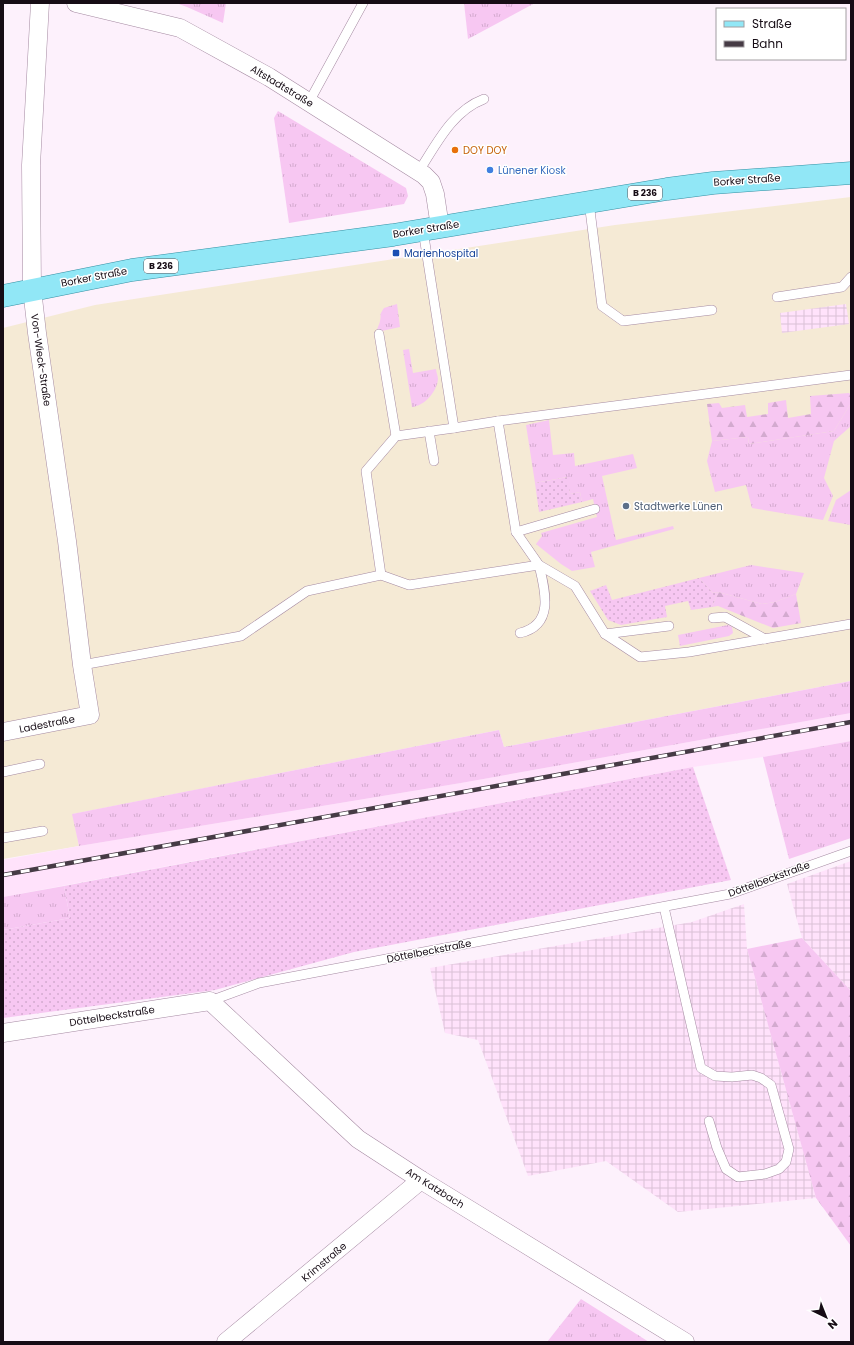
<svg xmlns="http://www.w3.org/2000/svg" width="854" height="1345" viewBox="0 0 854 1345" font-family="Poppins,sans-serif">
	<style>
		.commercial { fill: #f5ead5 }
		.industrial { fill: url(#industrial-grid) }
		.built { fill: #ffe2fb }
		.grass { fill: url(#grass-tufts) }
		.forest { fill: url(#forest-firs) }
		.garden { fill: url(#garden-dots) }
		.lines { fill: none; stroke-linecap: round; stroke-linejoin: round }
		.lane-casing { stroke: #a58aa2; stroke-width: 10 }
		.street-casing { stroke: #a58aa2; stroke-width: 19 }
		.primary-casing { stroke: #3690a3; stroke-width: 23 }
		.lane { stroke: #fff; stroke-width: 9 }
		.street { stroke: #fff; stroke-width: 18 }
		.primary { stroke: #91e7f6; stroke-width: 22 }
		.rail-casing { stroke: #463b45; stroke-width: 4.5 }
		.rail { stroke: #fff; stroke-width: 3; stroke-dasharray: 9; stroke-linecap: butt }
		.food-dot { fill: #e8710a; stroke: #fff; stroke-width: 1.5 }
		.shop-dot { fill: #3f7fe0; stroke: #fff; stroke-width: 1.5 }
		.transit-dot { fill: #1a4fb4; stroke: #fff; stroke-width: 1.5 }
		.service-dot { fill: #5c6f8a; stroke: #fff; stroke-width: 1.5 }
		.labels { text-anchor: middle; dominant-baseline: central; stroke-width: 3; stroke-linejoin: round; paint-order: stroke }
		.shield { fill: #fff; stroke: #5c555b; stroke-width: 1 }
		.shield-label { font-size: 9px; font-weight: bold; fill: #160c15 }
		.street-label { font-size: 10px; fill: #160c15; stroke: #fff }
		.food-label { font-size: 10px; fill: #c56008; stroke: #fff; text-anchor: start }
		.shop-label { font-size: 10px; fill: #366cbe; stroke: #fff; text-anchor: start }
		.transit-label { font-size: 10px; fill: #164399; stroke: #fff; text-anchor: start }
		.service-label { font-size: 10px; fill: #4e5e75; stroke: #fff; text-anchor: start }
	</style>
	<defs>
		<pattern id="industrial-grid" width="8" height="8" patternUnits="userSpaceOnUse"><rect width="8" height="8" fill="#ffe2fb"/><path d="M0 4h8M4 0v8" fill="none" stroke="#dac1d6"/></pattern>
		<pattern id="grass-tufts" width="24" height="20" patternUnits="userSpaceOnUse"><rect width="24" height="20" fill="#f7c7f2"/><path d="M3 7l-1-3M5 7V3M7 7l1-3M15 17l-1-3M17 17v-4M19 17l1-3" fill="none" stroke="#d3aacf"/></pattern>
		<pattern id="forest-firs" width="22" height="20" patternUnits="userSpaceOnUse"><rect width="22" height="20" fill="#f7c7f2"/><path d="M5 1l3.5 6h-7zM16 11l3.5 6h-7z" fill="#d3aacf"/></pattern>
		<pattern id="garden-dots" width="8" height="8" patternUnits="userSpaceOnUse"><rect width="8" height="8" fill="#f7c7f2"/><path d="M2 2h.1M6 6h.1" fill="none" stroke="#d3aacf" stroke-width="1.8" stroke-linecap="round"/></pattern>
	</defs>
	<rect width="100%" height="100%" fill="#fdf1fc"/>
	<path class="commercial" d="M 851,197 L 851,681 L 504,747 L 499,730 L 73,814 L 79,846 L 3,859 L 3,328 L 95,305 L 615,225 Z"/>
	<g class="industrial">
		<path d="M 846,304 L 849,324 L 782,333 L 780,313 Z"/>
		<path d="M 851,861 L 851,991 L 802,938 L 787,884 Z"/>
		<path d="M 744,904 L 747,949 L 816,1198 L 678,1212 L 606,1161 L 528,1176 L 478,1040 L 445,1033 L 430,968 L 692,922 Z"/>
	</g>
	<path class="built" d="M 851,713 L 851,741 L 763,757 L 693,767 L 3,897 L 3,860 L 79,846 L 461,783 Z"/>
	<g class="grass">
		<path d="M 176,3 L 226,3 L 223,23 L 187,7 Z"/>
		<path d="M 464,3 L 535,3 L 468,39 Z"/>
		<path d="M 278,111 L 406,188 L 408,196 L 404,204 L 289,223 L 274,118 Z"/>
		<path d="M 397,304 L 400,327 L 377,332 C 377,327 379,326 380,321 C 382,314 378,317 384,308 Z"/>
		<path d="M 409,349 L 413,373 L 436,369 C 436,372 438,376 438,379 C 437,392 424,406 412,407 L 403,350 Z"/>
		<path d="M 851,403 L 851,426 L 834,441 L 824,478 L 833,496 L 823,520 L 752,508 L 746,485 L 715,492 L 707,461 L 712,441 L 748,437 L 749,444 L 834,431 Z"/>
		<path d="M 549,420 L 553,455 L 574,453 L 575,466 L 633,454 L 637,468 L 602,476 L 616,540 L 673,526 L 674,529 L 591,552 L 595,567 L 572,571 L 561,564 L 536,544 L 542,536 L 541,533 L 597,517 L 593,499 L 582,502 L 580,492 L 570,494 L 567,477 L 535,483 L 526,425 Z"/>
		<path d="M 851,490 L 851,525 L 828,521 L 836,500 Z"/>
		<path d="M 751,565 L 804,573 L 796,594 L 775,602 L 762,604 L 718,592 L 713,593 L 699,578 Z"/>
		<path d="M 728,625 L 732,627 L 733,633 L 729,636 L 680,646 L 678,635 Z"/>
		<path d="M 851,681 L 851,713 L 461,783 L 79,846 L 72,814 L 499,730 L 504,747 Z"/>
		<path d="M 851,741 L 851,838 L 789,859 L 763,757 Z"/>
		<path d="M 64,886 L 70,918 L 3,930 L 3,897 Z"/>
		<path d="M 581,1299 L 649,1342 L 547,1342 Z"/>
	</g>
	<g class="forest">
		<path d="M 849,393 L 851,395 L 851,403 L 834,431 L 749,444 L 748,437 L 712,441 L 707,404 L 719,403 L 722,408 L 745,405 L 747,417 L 768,414 L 768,403 L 786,400 L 788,418 L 811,414 L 810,396 Z"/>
		<path d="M 718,592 L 762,604 L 775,602 L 796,594 L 801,623 L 773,628 L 718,606 L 712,607 Z"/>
		<path d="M 802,938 L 851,991 L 851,1246 L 816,1198 L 747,949 Z"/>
	</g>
	<g class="garden">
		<path d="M 568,477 L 570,494 L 580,492 L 582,502 L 539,512 L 535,483 Z"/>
		<path d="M 699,578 L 713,593 L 718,592 L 712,607 L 691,610 L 688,601 L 665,606 L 667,617 L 621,625 L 608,620 L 590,591 L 606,585 L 612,600 Z"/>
		<path d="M 693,767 L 731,880 L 354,952 L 215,990 L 3,1018 L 3,930 L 70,918 L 64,886 Z"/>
	</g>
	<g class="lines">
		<defs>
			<g id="lane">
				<path d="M 309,102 L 363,3"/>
				<path d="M 419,171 C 436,145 452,111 484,99"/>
				<path d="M 589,202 L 602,306 L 623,321 L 712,310"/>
				<path d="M 423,230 L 454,428 L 498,421 L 516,532 L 539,565 L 575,586 L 605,634 L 640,657 L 689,652 L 851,624"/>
				<path d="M 777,297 L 842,287 L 851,277"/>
				<path d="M 379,334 L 396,436"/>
				<path d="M 498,421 L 851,375"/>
				<path d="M 429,431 L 434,461"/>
				<path d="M 516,532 L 595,509"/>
				<path d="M 381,575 L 366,471 L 396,436 L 454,428"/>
				<path d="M 713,618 L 725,617 L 765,639"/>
				<path d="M 605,634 L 669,626"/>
				<path d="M 82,665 L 241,636 L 307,591 L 381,575 L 409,585 L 539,565 C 545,590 555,625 520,633"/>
				<path d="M 3,772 L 40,764"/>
				<path d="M 3,838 L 43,831"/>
				<path d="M 664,907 L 701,1068 L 715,1076 L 732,1077 L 752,1075 L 761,1078 L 771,1085 L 789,1149 L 786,1162 L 779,1169 L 765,1174 L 738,1177 L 726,1169 L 717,1148 L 709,1121"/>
				<path d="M 210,1001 L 259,983 L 730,894 L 851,851"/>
			</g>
			<g id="street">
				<path d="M 76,3 L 180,28 L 269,77 L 424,175 L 431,182 L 435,194 L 440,227"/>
				<path d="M 3,732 L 90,715 L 82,665 L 67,541 L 37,333 L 32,289 L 31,165 L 40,3"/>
				<path d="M 3,1033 L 210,1001 L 358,1139 L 421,1180 L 685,1342"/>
				<path d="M 226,1342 L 421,1180"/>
			</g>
			<path id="primary" d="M 3,296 L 132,270 L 393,235 L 667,189 L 713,183 L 851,173"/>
		</defs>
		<use href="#lane" class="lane-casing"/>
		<use href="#street" class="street-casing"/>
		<use href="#primary" class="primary-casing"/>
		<use href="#lane" class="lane"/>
		<use href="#street" class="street"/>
		<use href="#primary" class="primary"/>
		<defs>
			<path id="rail" d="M 3,875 L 851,722"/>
		</defs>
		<use href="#rail" class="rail-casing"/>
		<use href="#rail" class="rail"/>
	</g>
	<circle class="food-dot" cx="455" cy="150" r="4"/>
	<circle class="shop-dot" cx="490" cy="170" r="4"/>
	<rect class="transit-dot" x="392" y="249" width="8" height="8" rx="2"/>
	<circle class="service-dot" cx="626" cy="506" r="4"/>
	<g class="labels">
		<g class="shield">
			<rect x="628" y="186" width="34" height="14" rx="3"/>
			<rect x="144" y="259" width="34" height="14" rx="3"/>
		</g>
		<g class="shield-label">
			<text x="645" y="193">B 236</text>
			<text x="161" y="266">B 236</text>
		</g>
		<g class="street-label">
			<text transform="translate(282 86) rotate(31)">Altstadtstraße</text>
			<text transform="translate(747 180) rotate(-4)">Borker Straße</text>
			<text transform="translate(426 229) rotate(-9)">Borker Straße</text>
			<text transform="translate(94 277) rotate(-11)">Borker Straße</text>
			<text transform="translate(41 360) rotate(82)">Von-Wieck-Straße</text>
			<text transform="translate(47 724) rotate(-11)">Ladestraße</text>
			<text transform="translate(769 879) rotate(-20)">Döttelbeckstraße</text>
			<text transform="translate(429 951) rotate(-11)">Döttelbeckstraße</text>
			<text transform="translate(112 1016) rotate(-9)">Döttelbeckstraße</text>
			<text transform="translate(435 1188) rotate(32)">Am Katzbach</text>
			<text transform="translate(324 1262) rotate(-40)">Krimstraße</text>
		</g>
		<g class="food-label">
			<text x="463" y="150">DOY DOY</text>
		</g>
		<g class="shop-label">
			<text x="498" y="170">Lünener Kiosk</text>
		</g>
		<g class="transit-label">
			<text x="404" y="253">Marienhospital</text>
		</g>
		<g class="service-label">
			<text x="634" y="506">Stadtwerke Lünen</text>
		</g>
	</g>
	<rect width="854" height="1345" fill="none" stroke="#160c15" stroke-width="8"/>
	<rect x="716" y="8" width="130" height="52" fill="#ffffff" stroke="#a29ea1"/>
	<rect x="724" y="21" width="20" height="6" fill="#91e7f6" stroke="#a29ea1"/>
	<text x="752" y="28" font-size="12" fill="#160c15">Straße</text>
	<rect x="724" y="41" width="20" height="6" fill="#463b45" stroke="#a29ea1"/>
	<text x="752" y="48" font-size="12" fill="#160c15">Bahn</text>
	<g transform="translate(826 1317) rotate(137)" stroke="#ffffff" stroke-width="3" paint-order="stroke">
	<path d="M0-3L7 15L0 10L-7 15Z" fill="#160c15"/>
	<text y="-6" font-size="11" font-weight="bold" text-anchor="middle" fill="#160c15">N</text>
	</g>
</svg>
